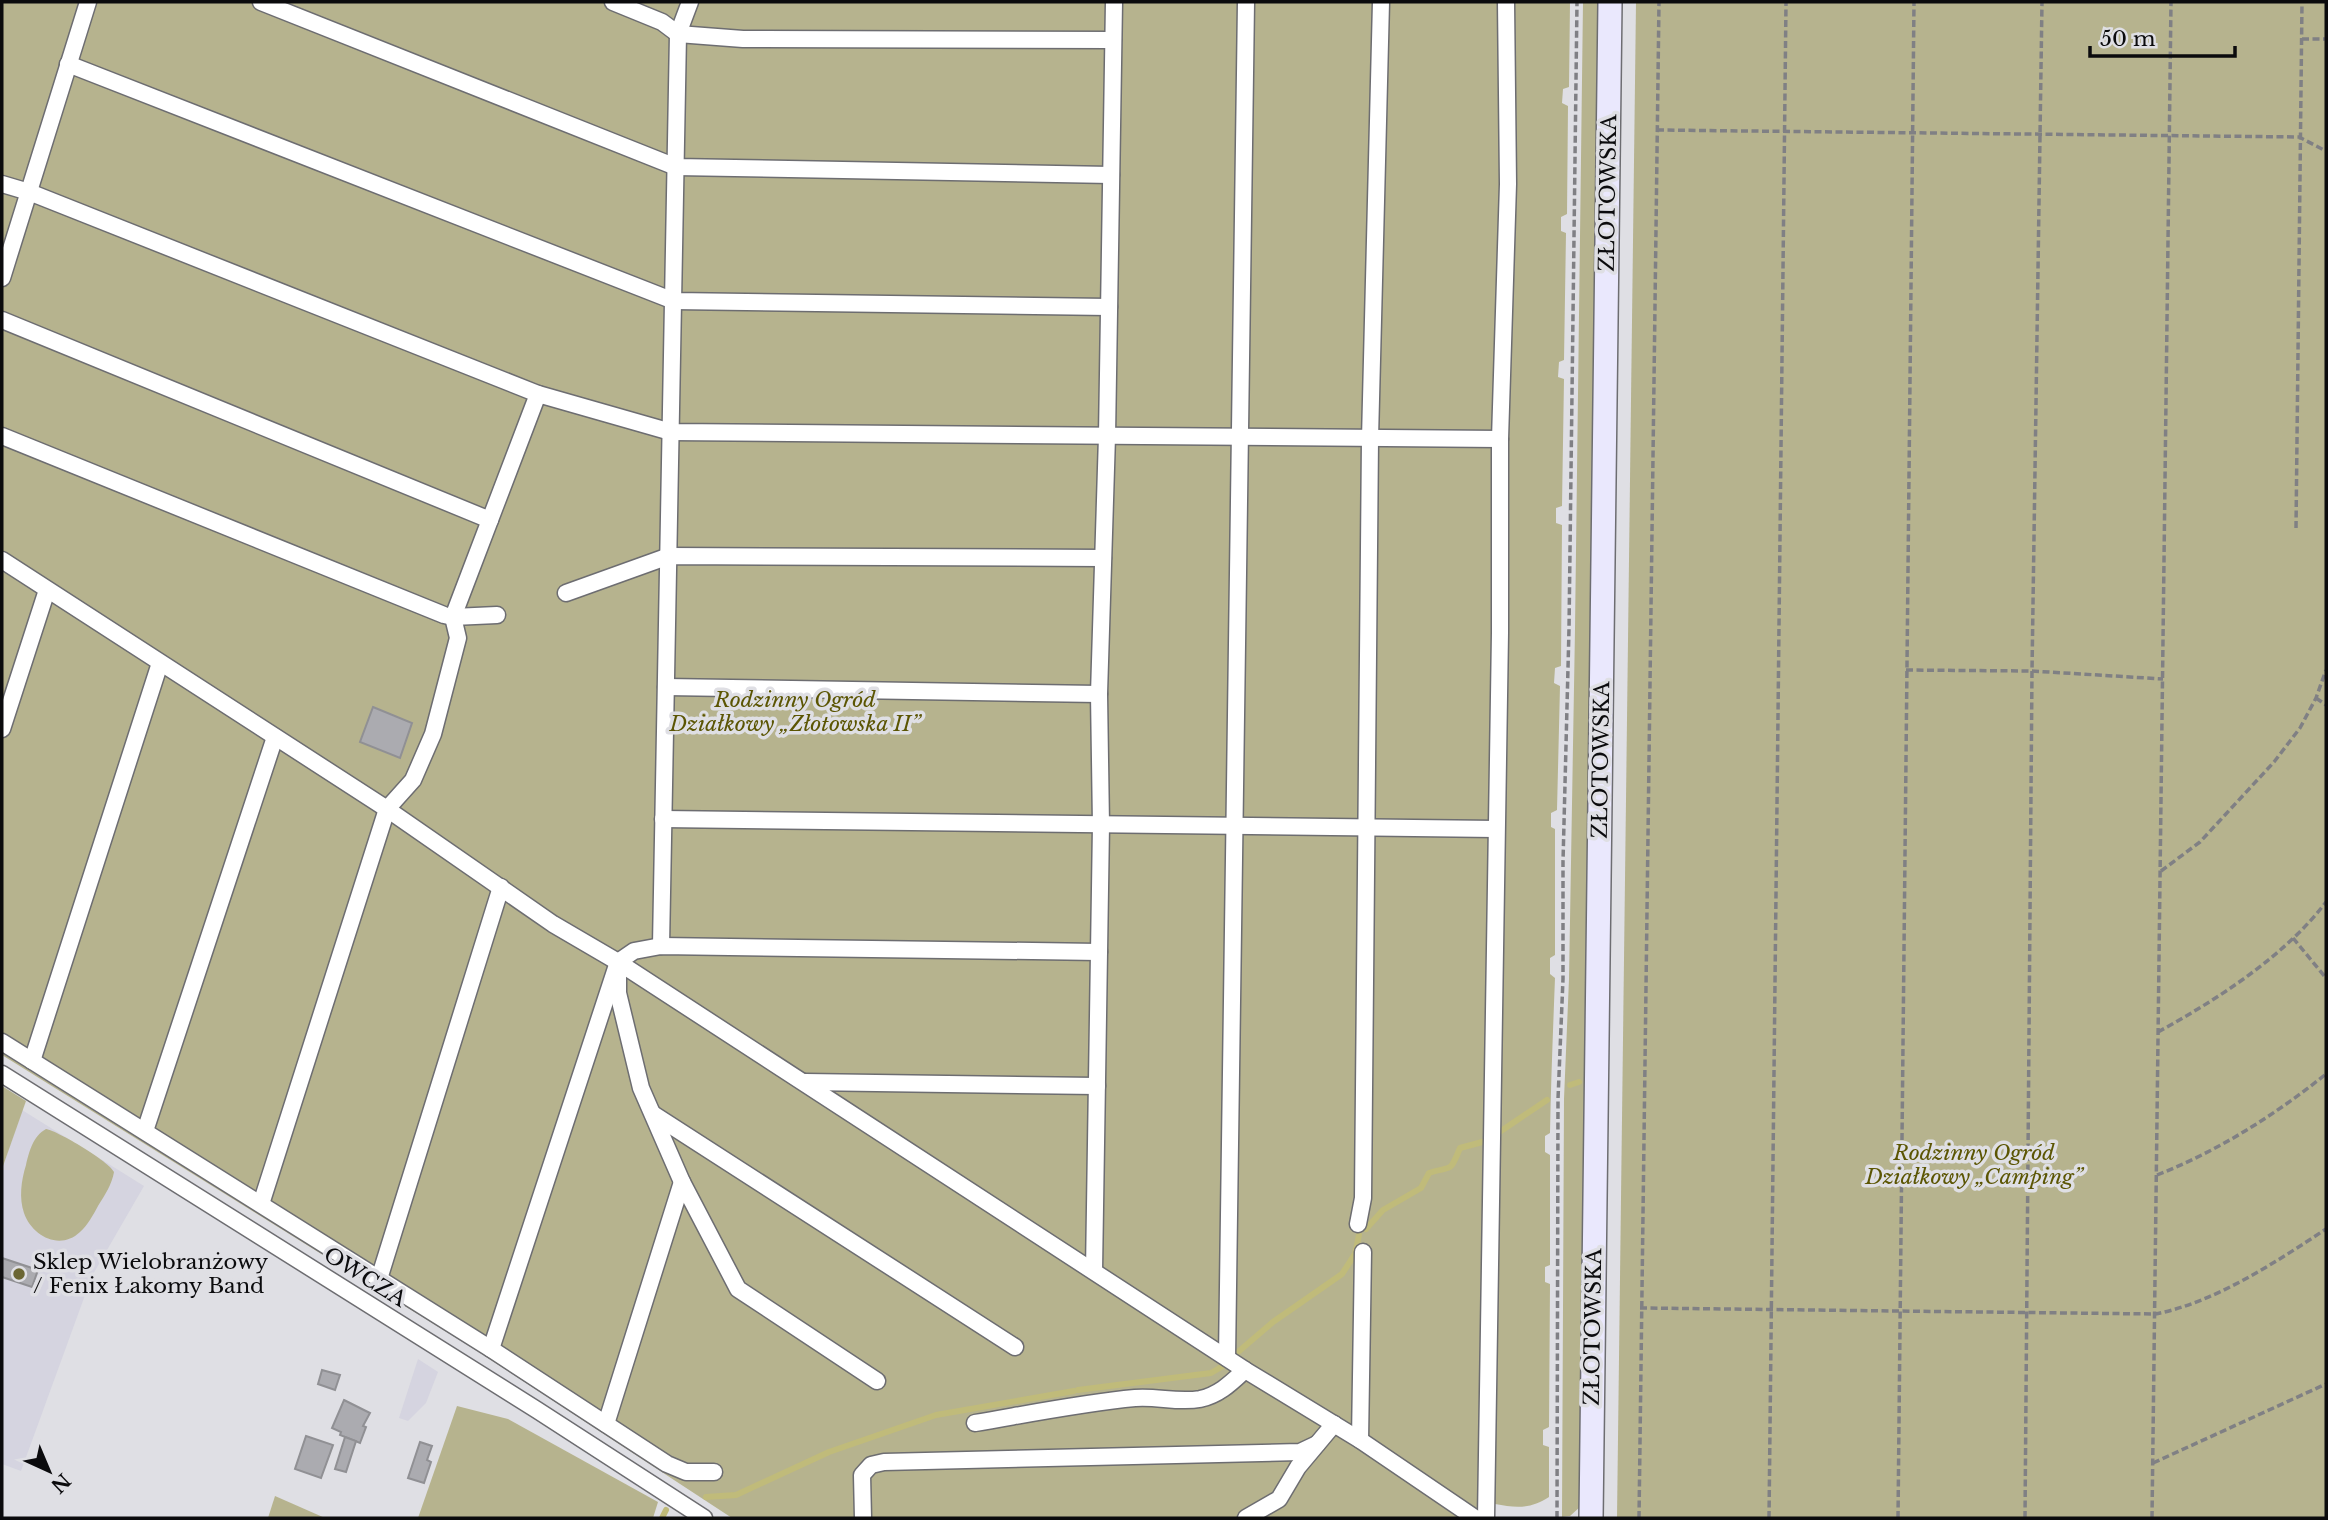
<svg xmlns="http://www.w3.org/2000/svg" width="2328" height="1520" viewBox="0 0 2328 1520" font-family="'Libre Baskerville',serif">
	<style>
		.built { fill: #d5d4e0 }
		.green { fill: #b6b38e }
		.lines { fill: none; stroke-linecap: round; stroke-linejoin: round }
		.stream { stroke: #c0bb7a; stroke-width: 6 }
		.building { fill: #ababb0; stroke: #909094; stroke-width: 2 }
		.street-casing { stroke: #6d6d71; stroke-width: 19 }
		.secondary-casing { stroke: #6d6d71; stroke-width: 26 }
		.path { stroke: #808084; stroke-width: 3.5; stroke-dasharray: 7 3.5; stroke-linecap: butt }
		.street { stroke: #fff; stroke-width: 16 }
		.secondary { stroke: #eae8fd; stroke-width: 23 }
		.poi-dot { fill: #6b6633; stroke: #dfdfe4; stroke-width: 2.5 }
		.labels { text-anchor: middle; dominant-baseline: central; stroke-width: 7; stroke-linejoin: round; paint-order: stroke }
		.street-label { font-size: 21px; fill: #0b0b0d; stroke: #dfdfe4 }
		.park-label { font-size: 21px; font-style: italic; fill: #5b5503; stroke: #dfdfe4 }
		.poi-label { font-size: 21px; fill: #0b0b0d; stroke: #dfdfe4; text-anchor: start }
	</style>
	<rect width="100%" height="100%" fill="#dfdfe4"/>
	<g class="built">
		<path d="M 22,1110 L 144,1186 L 92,1276 L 21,1471 L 2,1464 L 2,1169 Z"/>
		<path d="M 418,1359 L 438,1372 L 426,1403 L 408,1421 L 399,1418 Z"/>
	</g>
	<g class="green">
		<path d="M 2,2 L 1570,2 L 1569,87 L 1563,89 L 1562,103 L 1568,106 L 1567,214 L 1561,217 L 1561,231 L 1566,233 L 1564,360 L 1559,362 L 1558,377 L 1564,379 L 1562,506 L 1556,508 L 1556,523 L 1562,525 L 1561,666 L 1555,668 L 1554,683 L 1560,686 L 1557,810 L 1551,813 L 1551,827 L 1555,829 L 1555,955 L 1550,958 L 1550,974 L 1555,978 C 1553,1030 1551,1081 1550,1133 L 1545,1136 L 1545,1152 L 1550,1155 L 1550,1265 L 1545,1267 L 1545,1282 L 1550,1284 L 1549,1427 L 1543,1430 L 1543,1445 L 1549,1447 L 1549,1497 C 1531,1509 1516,1508 1495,1504 L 1495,1518 L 732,1518 L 477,1351 L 2,1055 Z"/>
		<path d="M 1583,2 L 1602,2 L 1581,1506 L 1570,1516 L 1562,1517 L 1564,1099 L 1569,979 L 1575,629 Z"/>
		<path d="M 1636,2 L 2326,2 L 2326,1518 L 1617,1518 Z"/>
		<path d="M 2,1086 L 26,1101 L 2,1169 Z"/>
		<path d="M 46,1129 C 58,1131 110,1162 114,1172 C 112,1184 105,1195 98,1206 C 93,1215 88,1225 80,1232 C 60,1251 32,1236 24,1213 C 19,1198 21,1181 26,1165 C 29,1152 33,1136 46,1129 Z"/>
		<path d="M 457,1406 L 508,1419 L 658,1502 L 653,1518 L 418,1518 Z"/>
		<path d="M 275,1496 L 325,1518 L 268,1518 Z"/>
	</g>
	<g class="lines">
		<g class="stream">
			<path d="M 1570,1085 L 1579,1082"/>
			<path d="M 1501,1131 L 1547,1100"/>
			<path d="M 1366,1229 L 1383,1210 L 1421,1188 L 1429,1173 C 1452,1165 1449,1175 1460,1148 L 1486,1141"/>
			<path d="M 1238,1352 L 1273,1322 L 1342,1274 L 1355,1254 L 1359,1235"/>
			<path d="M 1078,1390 L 1211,1373 L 1223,1366"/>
			<path d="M 706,1497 L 736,1495 L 829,1452 L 936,1415 L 1074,1391"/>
			<path d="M 662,1518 L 666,1510"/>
		</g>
	</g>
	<g class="building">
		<path d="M 373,707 L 412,723 L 400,758 L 360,742 Z"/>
		<path d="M 2,1258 L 38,1270 L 32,1287 L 2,1277 Z"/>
		<path d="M 322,1370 L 340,1375 L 335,1390 L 318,1384 Z"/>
		<path d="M 344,1400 L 370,1413 L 363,1426 L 366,1427 L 360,1443 L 340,1435 L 341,1432 L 332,1428 Z"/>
		<path d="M 306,1436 L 333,1445 L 321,1478 L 295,1469 Z"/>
		<path d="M 345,1437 L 356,1441 L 346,1472 L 335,1469 Z"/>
		<path d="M 420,1442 L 432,1446 L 427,1460 L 431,1462 L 424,1483 L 408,1478 Z"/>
	</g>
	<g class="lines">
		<defs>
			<g id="street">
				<path d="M 261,2 L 676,167 L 1111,175"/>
				<path d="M 613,2 L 662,22 L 678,34 L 743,39 L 1113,40"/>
				<path d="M 68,64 L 674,301 L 1109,307"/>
				<path d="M 2,184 L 29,192 L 538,394 L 671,432 L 1500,439"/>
				<path d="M 2,278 L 88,2"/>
				<path d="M 2,320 L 490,520"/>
				<path d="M 2,436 L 444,615 L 453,617 L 497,615"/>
				<path d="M 2,560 L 387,809 L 553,924 L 618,962 L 1245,1370 L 1360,1440 L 1475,1518"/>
				<path d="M 566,593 L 669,556 L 1103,558"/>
				<path d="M 666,687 L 1099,694"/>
				<path d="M 2,729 L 47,590"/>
				<path d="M 663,819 L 1496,829"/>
				<path d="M 661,946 L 678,34 L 690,2"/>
				<path d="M 618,975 L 618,993 L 641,1088 L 682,1182 L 738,1289 L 877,1381"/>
				<path d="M 2,1042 L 491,1349 L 667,1464 L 686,1472 L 714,1472"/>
				<path d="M 32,1061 L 160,663"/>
				<path d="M 2,1074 L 537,1410 L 704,1518"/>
				<path d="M 805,1082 L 1097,1086"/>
				<path d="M 653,1114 L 1015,1347"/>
				<path d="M 145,1131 L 275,737"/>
				<path d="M 261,1204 L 387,809 L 413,780 L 433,734 L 458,638 L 453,617 L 538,394"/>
				<path d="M 1358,1224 L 1363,1198 L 1370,439 L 1381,2"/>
				<path d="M 1094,1271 L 1101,825 L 1099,694 L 1107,436 L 1114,2"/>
				<path d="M 379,1279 L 501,887"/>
				<path d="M 491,1349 L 618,962 L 634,951 L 661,946 L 1099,952"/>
				<path d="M 1227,1358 L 1246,2"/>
				<path d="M 975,1423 C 1028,1414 1082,1403 1135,1398 C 1157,1396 1178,1403 1200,1399 C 1219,1395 1231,1383 1245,1370"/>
				<path d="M 606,1424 L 682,1182"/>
				<path d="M 1360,1440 L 1363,1252"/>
				<path d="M 863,1518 L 862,1475 L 871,1465 L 884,1462 L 1300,1452 L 1317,1444"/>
				<path d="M 1246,1518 L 1279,1499 L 1298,1467 L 1334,1424"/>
				<path d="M 1486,1518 L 1500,633 L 1500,439 L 1508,184 L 1506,2"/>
			</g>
			<path id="secondary" d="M 1591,1518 L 1610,2"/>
		</defs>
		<use href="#street" class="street-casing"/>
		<use href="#secondary" class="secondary-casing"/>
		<g class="path">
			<path d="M 2302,39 L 2326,39"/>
			<path d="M 1657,130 L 2299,137 L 2326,151"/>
			<path d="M 2296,528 L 2302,2"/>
			<path d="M 1906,670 L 2032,671 L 2163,679"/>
			<path d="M 2316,698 L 2326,705"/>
			<path d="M 2161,871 L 2200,842 L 2274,762 L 2300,728 L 2316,698 L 2326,670"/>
			<path d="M 2293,938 L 2326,978"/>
			<path d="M 2158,1032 C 2218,999 2285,956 2326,902"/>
			<path d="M 2157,1175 C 2218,1151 2275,1115 2326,1074"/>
			<path d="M 1640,1308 L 2155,1314 C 2214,1303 2276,1262 2326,1229"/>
			<path d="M 2153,1463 L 2326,1384"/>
			<path d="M 1557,1518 L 1558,1099 L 1563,979 L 1563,862 L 1569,629 L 1577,2"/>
			<path d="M 1639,1518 L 1659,2"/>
			<path d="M 1769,1518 L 1786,2"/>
			<path d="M 1898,1518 L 1914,2"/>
			<path d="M 2025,1518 L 2032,671 L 2042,2"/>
			<path d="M 2152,1518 L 2171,2"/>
		</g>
		<use href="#street" class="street"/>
		<use href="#secondary" class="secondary"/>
	</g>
	<circle class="poi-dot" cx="19" cy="1274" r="7"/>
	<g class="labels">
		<g class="street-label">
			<text transform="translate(1608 193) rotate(-89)">ZŁOTOWSKA</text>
			<text transform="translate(1601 760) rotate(-89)">ZŁOTOWSKA</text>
			<text transform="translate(365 1277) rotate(32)">OWCZA</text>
			<text transform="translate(1593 1327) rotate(-89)">ZŁOTOWSKA</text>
		</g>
		<g class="park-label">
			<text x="795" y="700">Rodzinny Ogród<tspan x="795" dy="24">Działkowy „Złotowska II”</tspan></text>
			<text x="1974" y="1153">Rodzinny Ogród<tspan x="1974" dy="24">Działkowy „Camping”</tspan></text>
		</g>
		<g class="poi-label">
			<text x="33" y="1262">Sklep Wielobranżowy<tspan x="33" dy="24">/ Fenix Łakomy Band</tspan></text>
		</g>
	</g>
	<rect width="2328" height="1520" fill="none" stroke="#0b0b0d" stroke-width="7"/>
	<g transform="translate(49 1471) rotate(136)" stroke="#dfdfe4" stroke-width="5" paint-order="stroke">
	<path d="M0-5L12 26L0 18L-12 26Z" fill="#0b0b0d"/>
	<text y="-10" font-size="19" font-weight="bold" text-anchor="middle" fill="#0b0b0d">N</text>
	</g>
	<path d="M2090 46v10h145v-10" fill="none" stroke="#0b0b0d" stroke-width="3.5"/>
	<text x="2100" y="46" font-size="21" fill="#0b0b0d" stroke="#dfdfe4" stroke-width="5" paint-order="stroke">50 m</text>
</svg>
